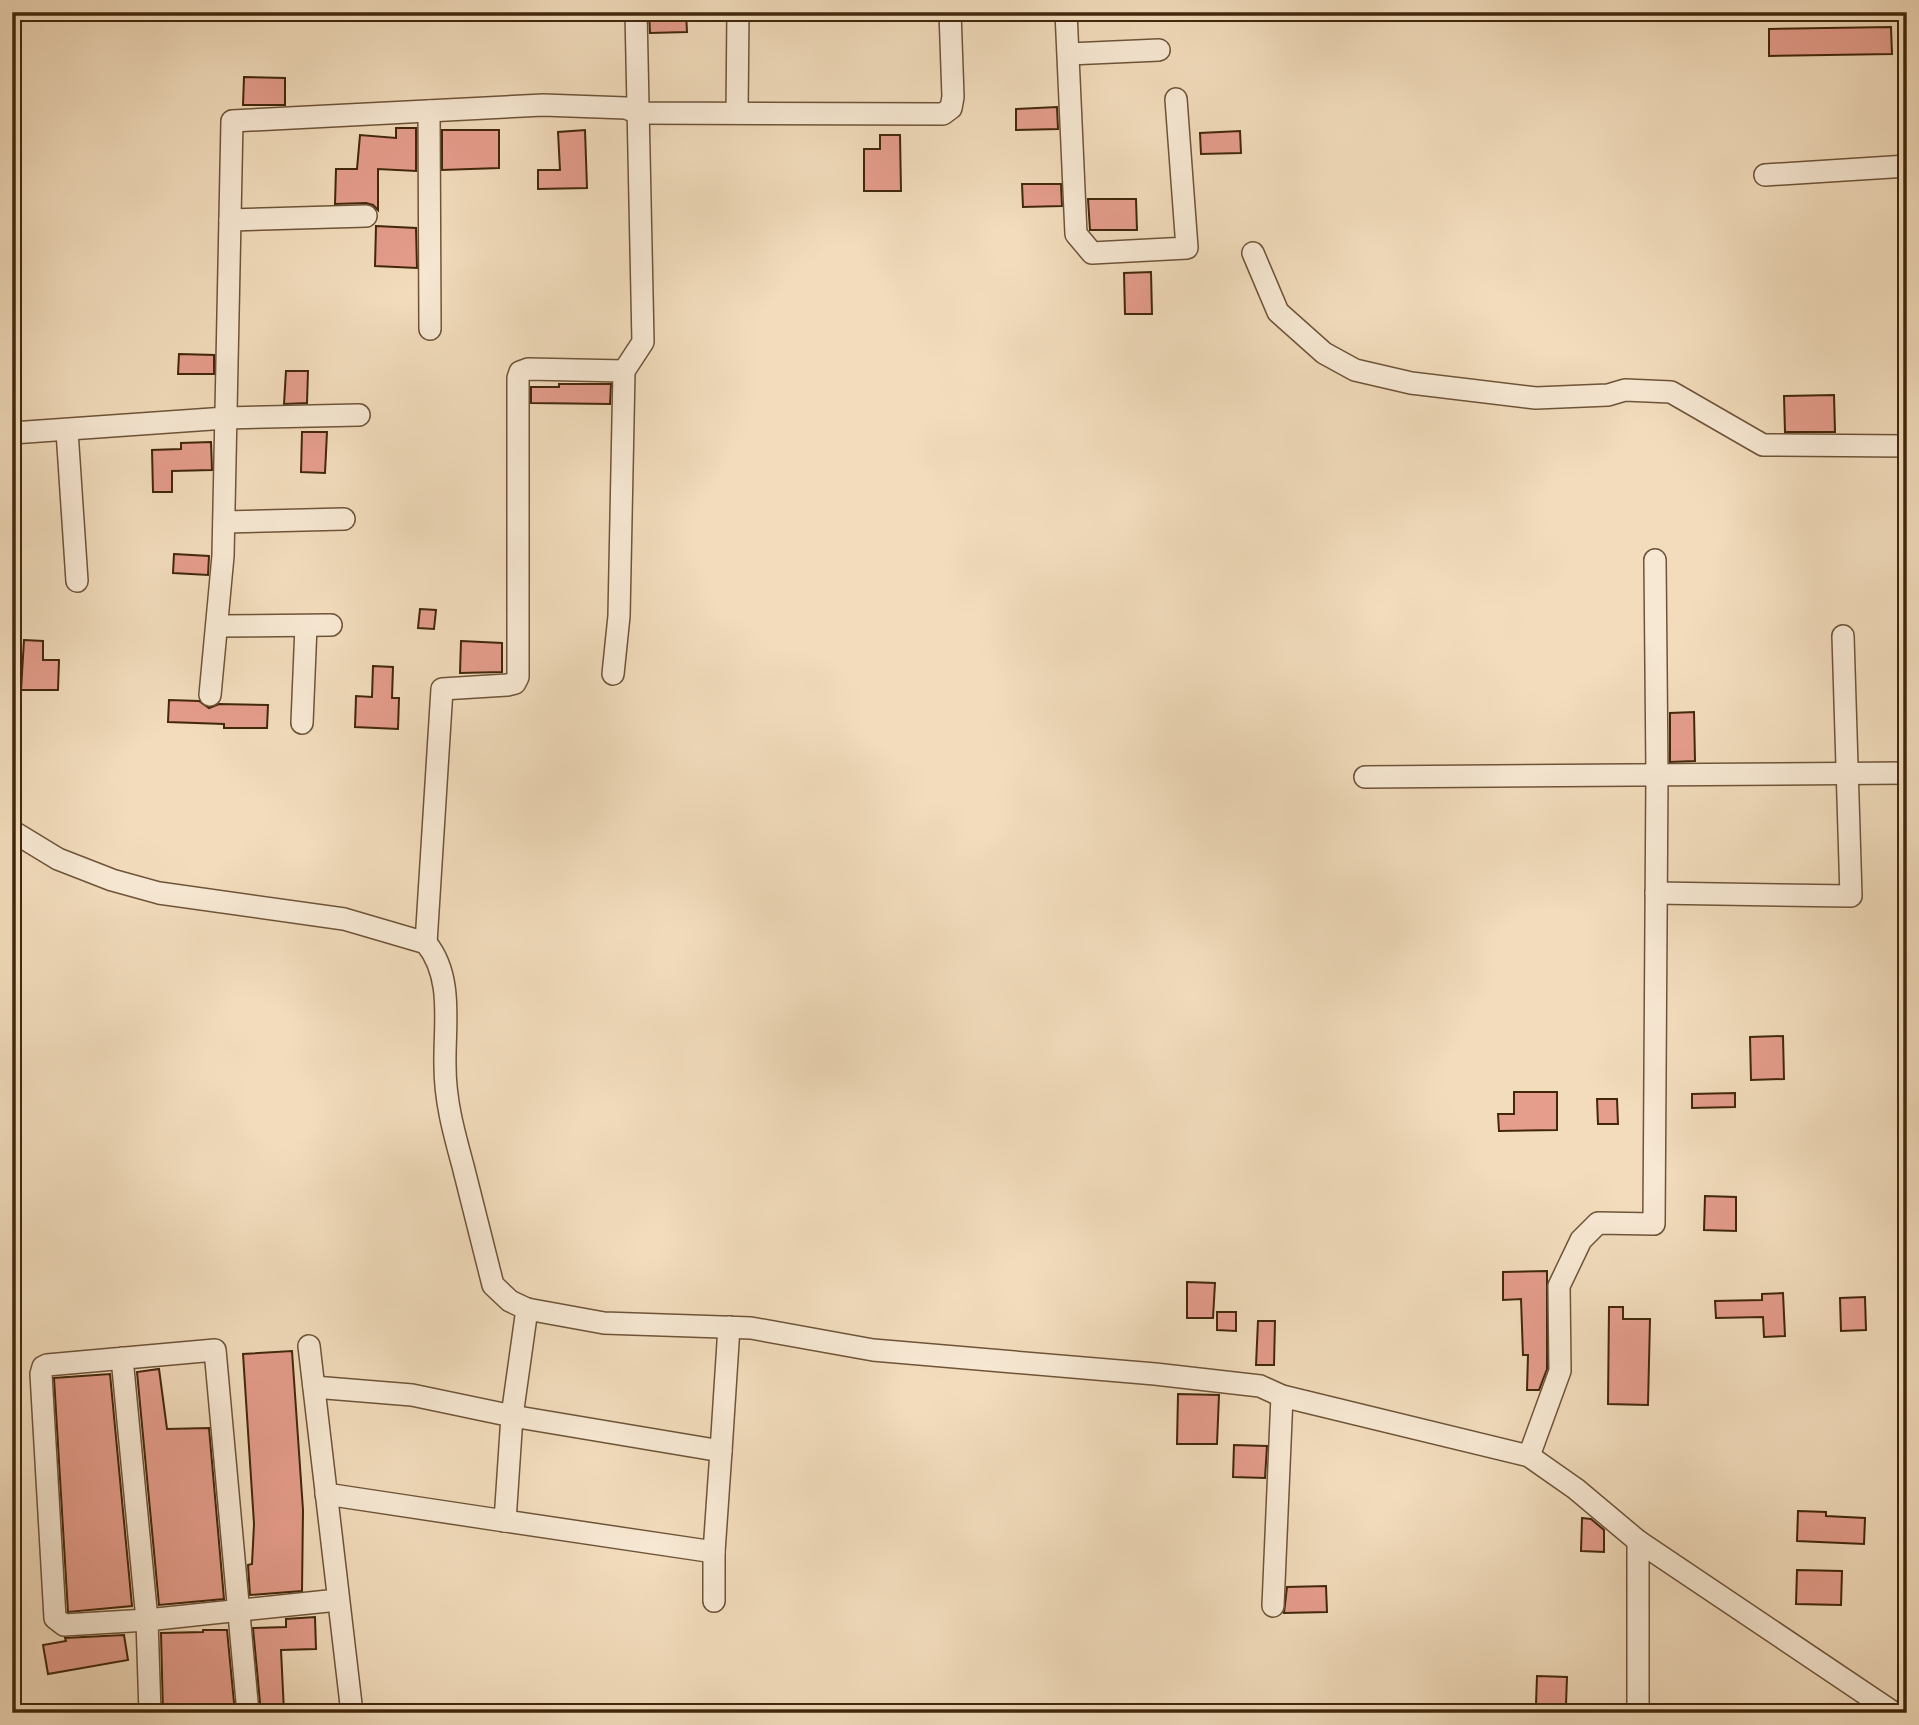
<svg xmlns="http://www.w3.org/2000/svg" width="1919" height="1725" viewBox="0 0 1919 1725" font-family="'IM FELL Great Primer',serif">
	<style>
		.building { fill: #e59d8c; stroke: #42270c; stroke-width: 2 }
		.lines { fill: none; stroke-linecap: round; stroke-linejoin: round }
		.minor-casing { stroke: #6e5438; stroke-width: 24 }
		.minor { stroke: #f7e8d3; stroke-width: 21 }
	</style>
	<rect width="100%" height="100%" fill="#f2dcbc"/>
	<filter id="stains"><feTurbulence type="fractalNoise" baseFrequency=".00286" numOctaves="4"/><feColorMatrix values="0 0 0 0 .2 0 0 0 0 .09 0 0 0 0 .02 0 0 0 .5 -.17"/></filter>
	<radialGradient id="worn" r=".72"><stop offset=".6" stop-color="#630" stop-opacity="0"/><stop offset="1" stop-color="#630" stop-opacity=".3"/></radialGradient>
	<g class="building">
		<path d="M 649,12 L 686,12 L 687,32 L 650,33 Z"/>
		<path d="M 1891,27 L 1892,54 L 1769,56 L 1769,29 Z"/>
		<path d="M 244,77 L 285,78 L 285,105 L 243,105 Z"/>
		<path d="M 1057,107 L 1058,129 L 1016,130 L 1016,109 Z"/>
		<path d="M 396,128 L 416,128 L 416,171 L 378,169 L 378,210 L 373,205 L 366,203 L 335,204 L 336,169 L 357,169 L 360,135 L 396,138 Z"/>
		<path d="M 442,130 L 499,130 L 499,168 L 442,170 Z"/>
		<path d="M 585,130 L 587,188 L 538,189 L 538,170 L 560,170 L 558,132 Z"/>
		<path d="M 1240,131 L 1241,153 L 1201,154 L 1200,133 Z"/>
		<path d="M 880,135 L 900,135 L 901,191 L 864,191 L 864,149 L 880,149 Z"/>
		<path d="M 1022,184 L 1061,184 L 1062,206 L 1023,207 Z"/>
		<path d="M 1088,199 L 1136,199 L 1137,230 L 1090,230 Z"/>
		<path d="M 376,226 L 416,228 L 417,268 L 375,266 Z"/>
		<path d="M 1151,272 L 1152,314 L 1125,314 L 1124,273 Z"/>
		<path d="M 179,354 L 214,355 L 214,374 L 178,374 Z"/>
		<path d="M 286,371 L 308,371 L 307,403 L 284,404 Z"/>
		<path d="M 559,384 L 611,384 L 610,404 L 531,403 L 531,387 L 559,387 Z"/>
		<path d="M 1834,395 L 1835,432 L 1785,432 L 1784,396 Z"/>
		<path d="M 302,432 L 327,432 L 325,473 L 301,472 Z"/>
		<path d="M 211,442 L 212,470 L 172,471 L 172,492 L 153,492 L 152,450 L 181,449 L 181,443 Z"/>
		<path d="M 174,554 L 209,556 L 208,575 L 173,573 Z"/>
		<path d="M 420,609 L 436,610 L 434,629 L 418,628 Z"/>
		<path d="M 24,640 L 43,641 L 43,660 L 59,660 L 58,690 L 21,690 Z"/>
		<path d="M 461,641 L 502,643 L 502,672 L 460,673 Z"/>
		<path d="M 373,666 L 393,667 L 392,698 L 399,698 L 398,729 L 355,727 L 356,696 L 372,697 Z"/>
		<path d="M 169,700 L 199,701 L 209,708 L 219,704 L 268,705 L 267,728 L 224,728 L 224,724 L 168,722 Z"/>
		<path d="M 1694,712 L 1695,761 L 1670,762 L 1670,713 Z"/>
		<path d="M 1783,1036 L 1784,1079 L 1751,1080 L 1750,1037 Z"/>
		<path d="M 1514,1092 L 1557,1092 L 1557,1130 L 1499,1131 L 1498,1114 L 1514,1114 Z"/>
		<path d="M 1735,1093 L 1735,1107 L 1692,1108 L 1692,1094 Z"/>
		<path d="M 1597,1099 L 1617,1099 L 1618,1124 L 1598,1124 Z"/>
		<path d="M 1705,1196 L 1736,1197 L 1736,1231 L 1704,1230 Z"/>
		<path d="M 1547,1271 L 1547,1369 L 1539,1390 L 1527,1390 L 1528,1355 L 1523,1355 L 1521,1299 L 1503,1300 L 1503,1272 Z"/>
		<path d="M 1187,1282 L 1215,1283 L 1213,1318 L 1187,1318 Z"/>
		<path d="M 1783,1293 L 1785,1336 L 1764,1337 L 1763,1317 L 1716,1318 L 1715,1301 L 1762,1300 L 1762,1294 Z"/>
		<path d="M 1865,1297 L 1866,1330 L 1841,1331 L 1840,1298 Z"/>
		<path d="M 1609,1307 L 1623,1307 L 1623,1319 L 1650,1319 L 1648,1405 L 1608,1404 Z"/>
		<path d="M 1217,1312 L 1236,1312 L 1236,1331 L 1217,1330 Z"/>
		<path d="M 1258,1321 L 1275,1321 L 1274,1365 L 1256,1365 Z"/>
		<path d="M 292,1351 L 303,1510 L 302,1591 L 250,1595 L 248,1565 L 252,1564 L 254,1524 L 243,1354 Z"/>
		<path d="M 159,1369 L 167,1429 L 209,1428 L 224,1599 L 159,1605 L 137,1372 Z"/>
		<path d="M 110,1374 L 132,1606 L 68,1612 L 54,1378 Z"/>
		<path d="M 1178,1394 L 1219,1395 L 1217,1444 L 1177,1444 Z"/>
		<path d="M 1234,1445 L 1267,1446 L 1265,1478 L 1233,1477 Z"/>
		<path d="M 1798,1511 L 1826,1512 L 1826,1516 L 1865,1518 L 1864,1544 L 1797,1541 Z"/>
		<path d="M 1582,1518 L 1591,1519 L 1604,1530 L 1604,1552 L 1581,1551 Z"/>
		<path d="M 1797,1570 L 1842,1571 L 1841,1605 L 1796,1604 Z"/>
		<path d="M 1326,1586 L 1327,1612 L 1284,1613 L 1287,1587 Z"/>
		<path d="M 315,1617 L 316,1649 L 281,1650 L 284,1712 L 261,1713 L 253,1628 L 286,1627 L 286,1619 Z"/>
		<path d="M 203,1630 L 227,1630 L 235,1713 L 163,1713 L 161,1633 L 203,1632 Z"/>
		<path d="M 124,1635 L 128,1660 L 48,1674 L 43,1645 L 66,1641 L 65,1638 Z"/>
		<path d="M 1537,1676 L 1567,1677 L 1566,1705 L 1536,1704 Z"/>
	</g>
	<g class="lines">
		<defs>
			<g id="minor">
				<path d="M 1066,12 L 1076,234 L 1092,253 L 1187,248 L 1176,99"/>
				<path d="M 1069,54 L 1159,50"/>
				<path d="M 429,111 L 430,329"/>
				<path d="M 737,113 L 738,12"/>
				<path d="M 1765,175 L 1907,166"/>
				<path d="M 230,220 L 366,216"/>
				<path d="M 1253,253 L 1278,312 L 1324,353 L 1355,370 L 1411,383 L 1536,398 L 1608,395 L 1625,390 L 1671,392 L 1763,445 L 1907,446"/>
				<path d="M 67,431 L 77,581"/>
				<path d="M 12,433 L 226,418 L 359,415"/>
				<path d="M 224,522 L 344,519"/>
				<path d="M 217,626 L 331,625"/>
				<path d="M 613,674 L 619,616 L 624,371 L 643,342 L 636,12"/>
				<path d="M 210,695 L 223,556 L 232,121 L 543,105 L 626,108 L 638,113 L 943,114 L 951,108 L 953,97 L 950,12"/>
				<path d="M 302,723 L 306,626"/>
				<path d="M 1365,777 L 1907,773"/>
				<path d="M 12,831 L 58,859 L 112,880 L 159,893 L 344,919 L 426,943 C 454,977 444,1026 445,1066 C 445,1101 454,1133 463,1166 C 473,1206 483,1246 493,1285 L 510,1301 L 527,1309 L 604,1323 L 751,1328 L 873,1350 L 1155,1374 L 1260,1386 L 1282,1396 L 1529,1456 L 1576,1489 L 1638,1541 L 1894,1713"/>
				<path d="M 1656,893 L 1851,896 L 1843,636"/>
				<path d="M 426,943 L 442,689 L 507,685 L 515,683 L 518,677 L 518,378 L 520,372 L 528,369 L 624,371"/>
				<path d="M 309,1346 L 352,1713"/>
				<path d="M 122,1358 L 147,1620 L 64,1625 L 55,1618 L 41,1374 L 43,1367 L 47,1365 L 215,1350 L 248,1713"/>
				<path d="M 314,1387 L 412,1395 L 512,1416 L 721,1451 L 729,1327"/>
				<path d="M 1529,1456 L 1560,1371 L 1559,1286 L 1581,1240 L 1598,1223 L 1654,1224 L 1657,773 L 1655,560"/>
				<path d="M 326,1494 L 505,1521 L 512,1416 L 527,1309"/>
				<path d="M 505,1521 L 714,1552"/>
				<path d="M 1638,1541 L 1638,1713"/>
				<path d="M 714,1601 L 714,1552 L 721,1451"/>
				<path d="M 1273,1606 L 1282,1396"/>
				<path d="M 150,1713 L 147,1620 L 328,1601"/>
			</g>
		</defs>
		<use href="#minor" class="minor-casing"/>
		<use href="#minor" class="minor"/>
	</g>
	<rect width="1919" height="1725" fill="none" stroke="#f2dcbc" stroke-width="42"/>
	<rect x="14" y="14" width="1891" height="1697" fill="none" stroke="#42270c" stroke-width="3.5"/>
	<rect x="21" y="21" width="1877" height="1683" fill="none" stroke="#42270c" stroke-width="2"/>
	<rect width="100%" height="100%" filter="url(#stains)"/>
	<rect width="100%" height="100%" fill="url(#worn)"/>
</svg>
